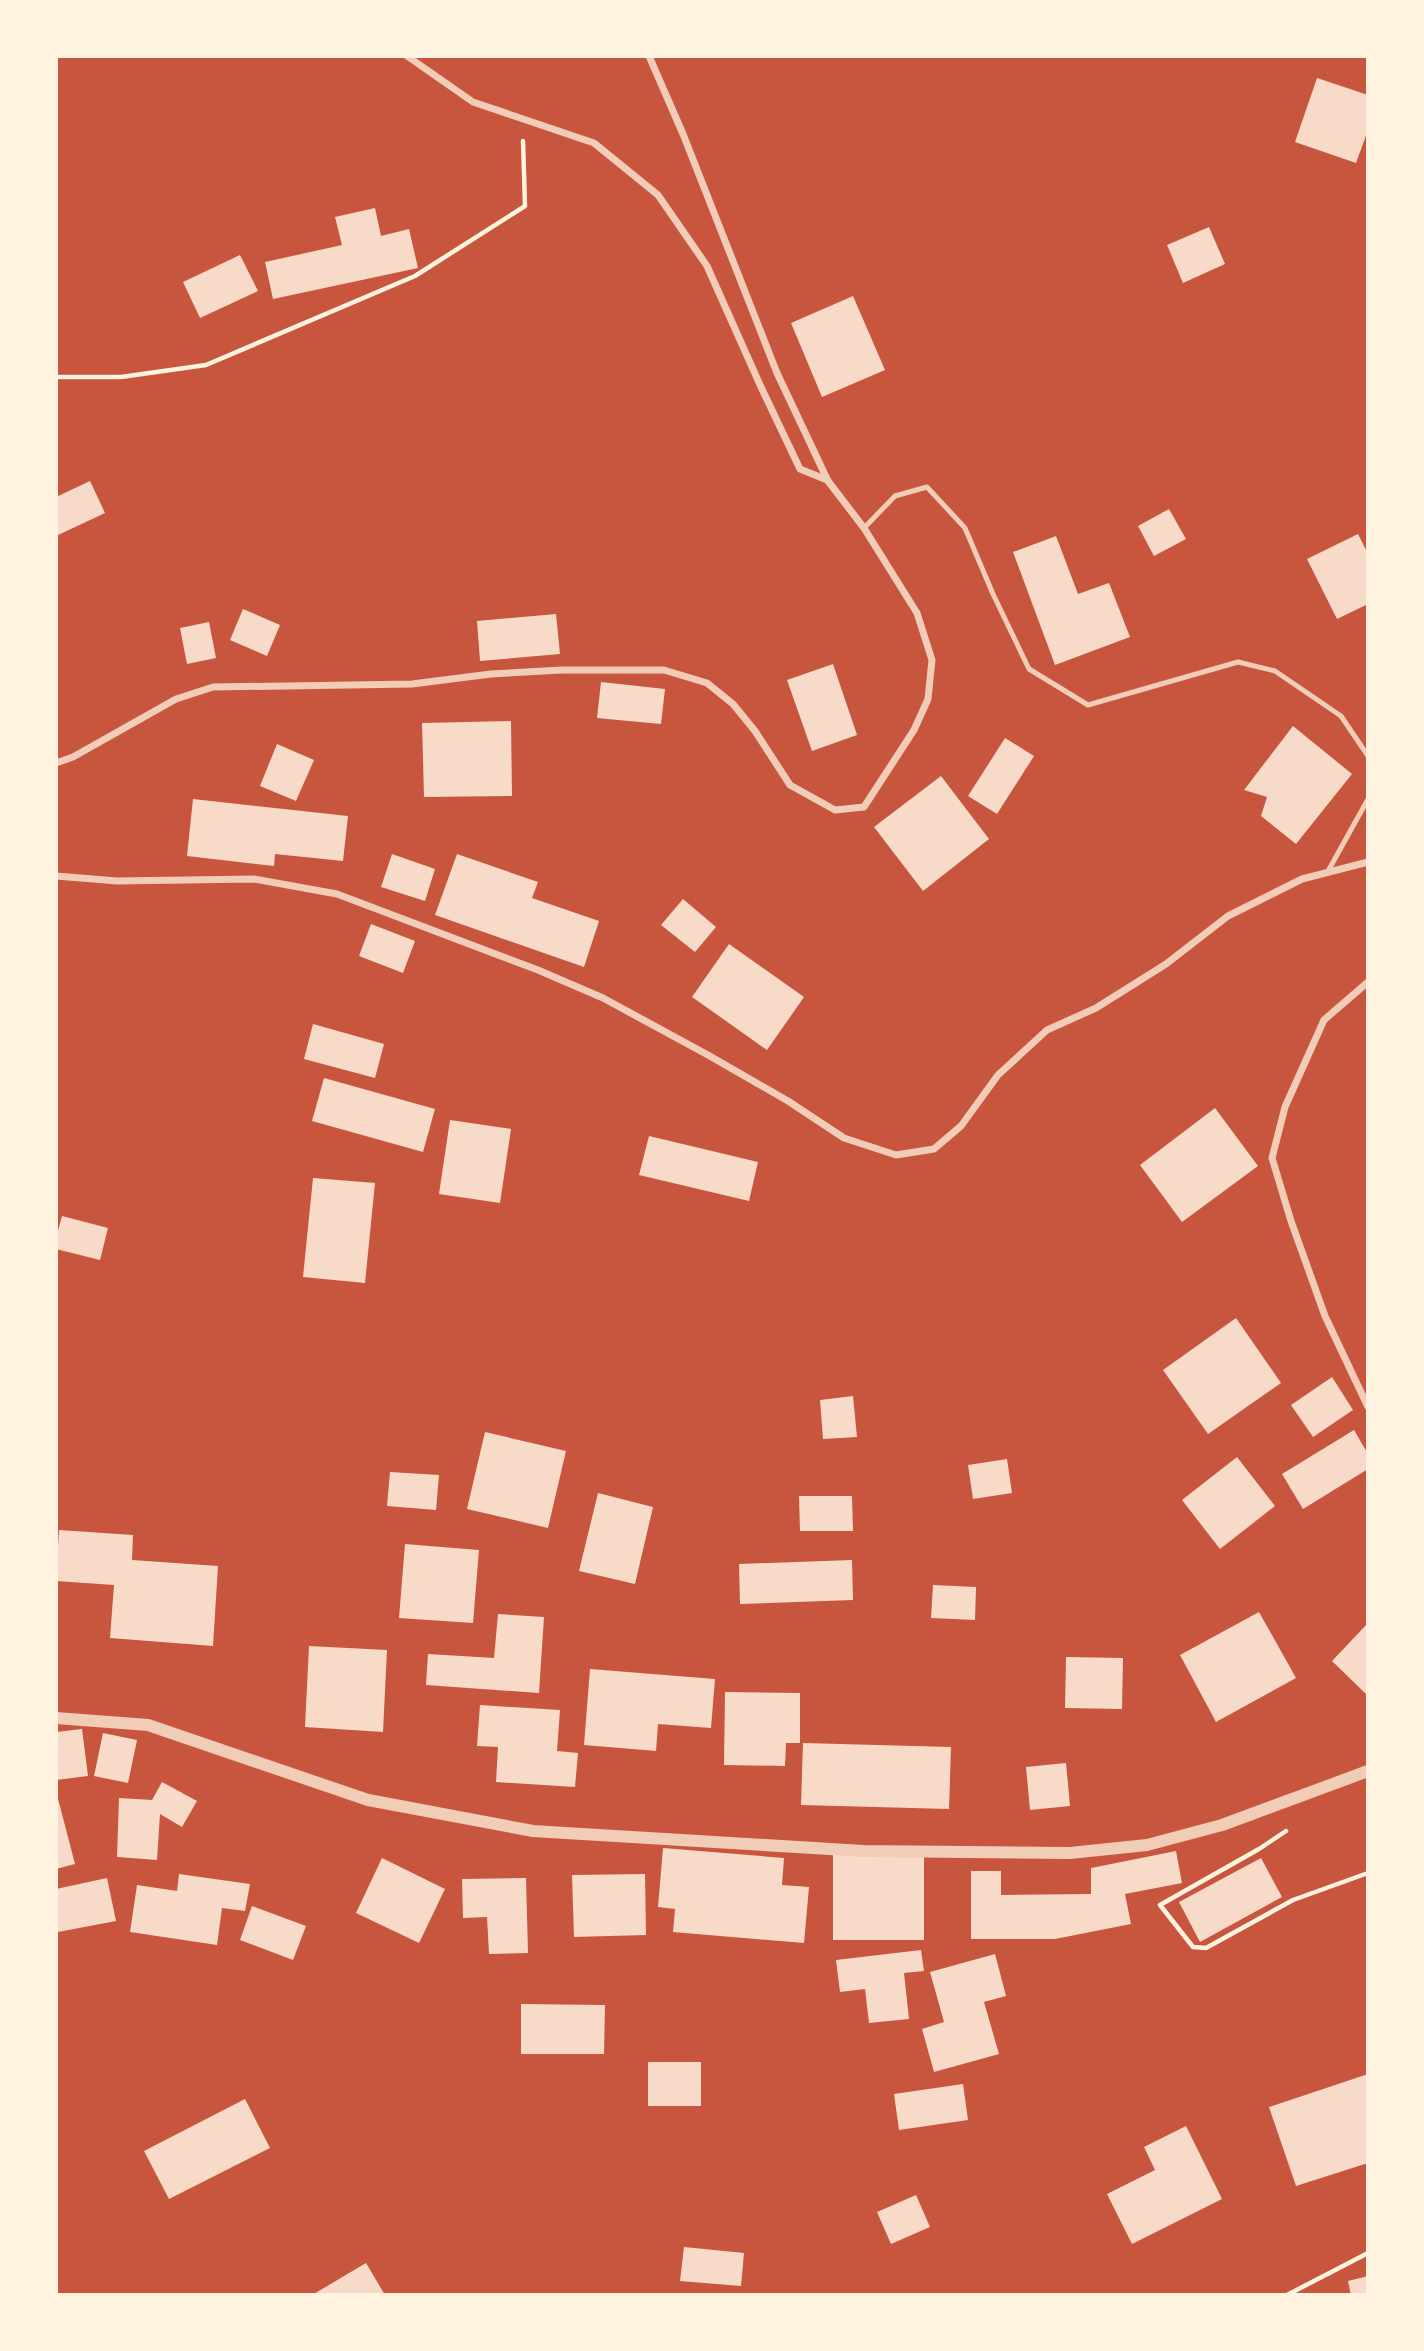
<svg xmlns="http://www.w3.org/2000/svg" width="1424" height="2351" viewBox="0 0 1424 2351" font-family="Figtree,sans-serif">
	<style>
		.building { fill: #f7dbc8 }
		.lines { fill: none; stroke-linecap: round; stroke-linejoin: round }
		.path { stroke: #fff3e0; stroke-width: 4.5 }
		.service { stroke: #f1ccb7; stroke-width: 5 }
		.minor { stroke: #f1ccb7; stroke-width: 7 }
		.tertiary { stroke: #f1ccb7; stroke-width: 12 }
	</style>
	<rect width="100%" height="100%" fill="#c8553d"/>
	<g class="building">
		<path d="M 1317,78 L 1368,95 L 1368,130 L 1356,163 L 1295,142 Z"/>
		<path d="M 375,208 L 381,236 L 409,229 L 418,268 L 273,299 L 265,262 L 342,245 L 335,217 Z"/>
		<path d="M 1209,227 L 1225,264 L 1183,283 L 1167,245 Z"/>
		<path d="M 240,255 L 258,291 L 200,318 L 183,282 Z"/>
		<path d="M 853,296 L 885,370 L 822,397 L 791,323 Z"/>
		<path d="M 90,481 L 105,513 L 56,536 L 56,497 Z"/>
		<path d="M 1169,509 L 1186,539 L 1154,556 L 1138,526 Z"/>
		<path d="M 1358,534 L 1368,554 L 1368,604 L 1337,619 L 1307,559 Z"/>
		<path d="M 1056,536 L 1078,594 L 1109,583 L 1130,637 L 1055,665 L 1013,552 Z"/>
		<path d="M 243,609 L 280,625 L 267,656 L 230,640 Z"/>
		<path d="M 556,614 L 560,654 L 480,661 L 477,621 Z"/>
		<path d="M 209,622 L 216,658 L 187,664 L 180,628 Z"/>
		<path d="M 833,664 L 857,735 L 812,751 L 787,680 Z"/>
		<path d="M 601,682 L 665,689 L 661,724 L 597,718 Z"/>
		<path d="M 511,721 L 512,796 L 424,797 L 422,723 Z"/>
		<path d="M 1293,726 L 1352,774 L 1296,844 L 1261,816 L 1267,797 L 1244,790 Z"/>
		<path d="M 1005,738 L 1034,756 L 997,814 L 968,796 Z"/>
		<path d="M 277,744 L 314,760 L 296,801 L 260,786 Z"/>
		<path d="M 941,776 L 989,839 L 923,891 L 874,827 Z"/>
		<path d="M 193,799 L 348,816 L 343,861 L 275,854 L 274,866 L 187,856 Z"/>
		<path d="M 392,854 L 435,869 L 425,901 L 381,887 Z"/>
		<path d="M 457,854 L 538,882 L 532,898 L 599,921 L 584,967 L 435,915 Z"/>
		<path d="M 683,899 L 716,927 L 695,952 L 661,925 Z"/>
		<path d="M 371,924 L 415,941 L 403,973 L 359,956 Z"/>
		<path d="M 729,944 L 804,997 L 767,1050 L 692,997 Z"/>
		<path d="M 313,1024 L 384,1044 L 375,1078 L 304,1059 Z"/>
		<path d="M 324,1078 L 435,1109 L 423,1152 L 312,1121 Z"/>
		<path d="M 1215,1108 L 1258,1166 L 1182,1222 L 1140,1165 Z"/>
		<path d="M 450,1120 L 511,1129 L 500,1203 L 439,1194 Z"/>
		<path d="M 649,1136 L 758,1162 L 749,1201 L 639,1175 Z"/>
		<path d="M 313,1178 L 375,1183 L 365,1283 L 303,1277 Z"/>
		<path d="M 62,1216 L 108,1228 L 100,1260 L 56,1249 L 56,1238 Z"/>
		<path d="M 1236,1318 L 1281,1383 L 1208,1434 L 1163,1370 Z"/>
		<path d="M 1332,1377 L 1353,1410 L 1313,1437 L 1291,1405 Z"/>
		<path d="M 853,1396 L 857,1437 L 823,1439 L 820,1400 Z"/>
		<path d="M 1354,1430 L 1368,1454 L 1368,1469 L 1303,1509 L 1282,1474 Z"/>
		<path d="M 485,1432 L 566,1451 L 548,1528 L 467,1509 Z"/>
		<path d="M 1237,1457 L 1275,1506 L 1220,1549 L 1182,1500 Z"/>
		<path d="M 1007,1459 L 1012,1493 L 973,1499 L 968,1465 Z"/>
		<path d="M 390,1472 L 439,1475 L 436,1510 L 387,1506 Z"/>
		<path d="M 598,1493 L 653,1507 L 635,1584 L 579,1571 Z"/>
		<path d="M 799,1496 L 852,1496 L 853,1531 L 800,1531 Z"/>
		<path d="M 59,1530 L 133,1535 L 132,1560 L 218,1566 L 213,1646 L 110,1638 L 114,1585 L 56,1581 Z"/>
		<path d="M 405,1544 L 479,1550 L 473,1623 L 399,1618 Z"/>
		<path d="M 852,1560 L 853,1600 L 740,1604 L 739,1564 Z"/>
		<path d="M 933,1585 L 976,1587 L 975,1620 L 931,1618 Z"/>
		<path d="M 1259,1612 L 1296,1678 L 1216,1722 L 1180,1655 Z"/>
		<path d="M 498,1614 L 544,1617 L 539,1693 L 426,1685 L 428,1654 L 494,1658 Z"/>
		<path d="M 1368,1623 L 1368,1696 L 1332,1661 Z"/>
		<path d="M 309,1646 L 387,1650 L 383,1732 L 305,1727 Z"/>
		<path d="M 1066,1657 L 1123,1658 L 1122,1709 L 1065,1708 Z"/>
		<path d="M 590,1669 L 715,1679 L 711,1728 L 658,1724 L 656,1751 L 584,1745 Z"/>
		<path d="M 725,1692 L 800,1693 L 800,1743 L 786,1743 L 785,1766 L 724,1765 Z"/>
		<path d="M 480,1705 L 560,1710 L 557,1751 L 578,1753 L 575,1787 L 496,1782 L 498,1747 L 477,1746 Z"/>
		<path d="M 82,1729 L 88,1776 L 56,1780 L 56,1732 Z"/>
		<path d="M 103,1733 L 137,1740 L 128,1783 L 94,1776 Z"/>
		<path d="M 803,1743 L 951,1747 L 949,1809 L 801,1805 Z"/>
		<path d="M 1066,1763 L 1070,1806 L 1030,1810 L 1026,1767 Z"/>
		<path d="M 162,1782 L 197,1801 L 182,1827 L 160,1814 L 157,1860 L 117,1857 L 119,1798 L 152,1800 Z"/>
		<path d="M 56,1791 L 75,1864 L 56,1869 Z"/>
		<path d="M 663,1848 L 784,1858 L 782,1885 L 809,1887 L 804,1943 L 673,1932 L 675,1909 L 658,1907 Z"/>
		<path d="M 1176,1851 L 1182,1883 L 1125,1894 L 1131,1924 L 1055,1939 L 971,1939 L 971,1871 L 1001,1871 L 1001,1895 L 1091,1894 L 1091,1868 Z"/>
		<rect x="833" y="1853" width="91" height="87"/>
		<path d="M 382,1858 L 445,1889 L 419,1943 L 356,1913 Z"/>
		<path d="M 1261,1858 L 1282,1897 L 1200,1942 L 1179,1902 Z"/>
		<path d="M 179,1874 L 250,1884 L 245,1911 L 222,1908 L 217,1945 L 130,1932 L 137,1885 L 177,1891 Z"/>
		<path d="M 645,1874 L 646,1935 L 574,1937 L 572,1875 Z"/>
		<path d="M 107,1878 L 116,1921 L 58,1932 L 56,1929 L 56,1889 Z"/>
		<path d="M 526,1878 L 528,1953 L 489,1954 L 487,1917 L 463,1918 L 462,1879 Z"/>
		<path d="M 252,1906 L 306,1926 L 293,1960 L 240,1940 Z"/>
		<path d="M 921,1950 L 924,1971 L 904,1973 L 909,2019 L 869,2023 L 865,1989 L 840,1992 L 836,1960 Z"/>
		<path d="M 995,1954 L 1006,1996 L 984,2002 L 999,2054 L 934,2072 L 922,2029 L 944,2022 L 930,1972 Z"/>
		<path d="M 521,2004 L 605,2005 L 604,2054 L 521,2054 Z"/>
		<rect x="648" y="2062" width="53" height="44"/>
		<path d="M 1368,2074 L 1368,2163 L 1296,2186 L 1269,2107 Z"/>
		<path d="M 963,2084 L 968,2120 L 899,2130 L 894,2094 Z"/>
		<path d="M 245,2099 L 270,2148 L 169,2199 L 144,2151 Z"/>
		<path d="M 1186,2126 L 1222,2199 L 1132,2244 L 1107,2194 L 1155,2170 L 1144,2147 Z"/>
		<path d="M 916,2195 L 930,2227 L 891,2244 L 877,2212 Z"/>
		<path d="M 684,2247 L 744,2253 L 741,2286 L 680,2281 Z"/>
		<path d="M 366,2263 L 385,2295 L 312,2295 Z"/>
		<path d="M 1368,2276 L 1368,2295 L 1351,2295 L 1348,2281 Z"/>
	</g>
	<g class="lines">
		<g class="path">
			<path d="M 56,377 L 121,377 L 206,365 L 415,276 L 525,206 L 523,141"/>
			<path d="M 1286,1831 L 1259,1849 L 1160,1905 L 1193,1947 L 1206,1948 L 1293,1900 L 1368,1873"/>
			<path d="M 1287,2295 L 1368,2253"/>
		</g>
		<g class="service">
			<path d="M 864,528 L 895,496 L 927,487 L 965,528 L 993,594 L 1029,669 L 1088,705 L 1238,662 L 1275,671 L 1341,716 L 1368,756"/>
			<path d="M 1327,873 L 1368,799"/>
		</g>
		<g class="minor">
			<path d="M 407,56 L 473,102 L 594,143 L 658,195 L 707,266 L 761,387 L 800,469 L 827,480"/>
			<path d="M 56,763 L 73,757 L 176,699 L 213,687 L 412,684 L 491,674 L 562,670 L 664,670 L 707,683 L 733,704 L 755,731 L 790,785 L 835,810 L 864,807 L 914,730 L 928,699 L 932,660 L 917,613 L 864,528 L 828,481 L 777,373 L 683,134 L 649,56"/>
			<path d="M 56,876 L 117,881 L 254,879 L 337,894 L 538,970 L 603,998 L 708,1055 L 788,1101 L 844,1138 L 896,1155 L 934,1149 L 961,1126 L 998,1075 L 1047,1030 L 1096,1008 L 1166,964 L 1228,916 L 1302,879 L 1368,862"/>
			<path d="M 1368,982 L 1324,1020 L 1285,1107 L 1272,1158 L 1291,1221 L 1325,1316 L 1368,1407"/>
		</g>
		<path class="tertiary" d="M 56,1718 L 148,1725 L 368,1800 L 533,1831 L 863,1851 L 1070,1853 L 1147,1845 L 1222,1825 L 1368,1771"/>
	</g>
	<rect width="1424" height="2351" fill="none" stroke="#fff3e0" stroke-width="116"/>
</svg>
